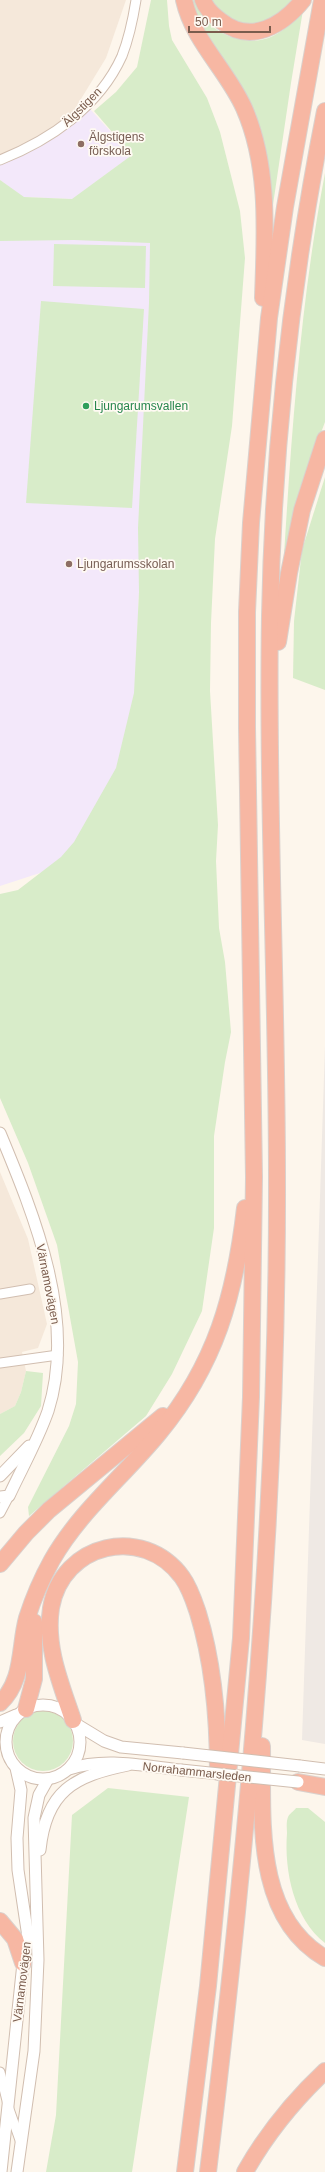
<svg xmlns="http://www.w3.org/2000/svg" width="325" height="2172" viewBox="0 0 325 2172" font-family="Arial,sans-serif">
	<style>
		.residential { fill: #f5e8da }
		.industrial { fill: #efe9e4 }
		.education { fill: #f3e8fa }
		.green { fill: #d8ecc9 }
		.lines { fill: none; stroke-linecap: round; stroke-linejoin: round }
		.minor-casing { stroke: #d1beb0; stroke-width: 11 }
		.tertiary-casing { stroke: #d1beb0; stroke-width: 13 }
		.motorway-casing { stroke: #dad1cd; stroke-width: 18 }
		.minor { stroke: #fff; stroke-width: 9 }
		.tertiary { stroke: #fff; stroke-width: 11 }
		.motorway { stroke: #f7b7a3; stroke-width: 16 }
		.tertiary-bridge-casing { stroke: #d1beb0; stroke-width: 13; stroke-linecap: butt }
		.tertiary-bridge { stroke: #fff; stroke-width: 11 }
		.education-dot { fill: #8d6e63; stroke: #fffaf3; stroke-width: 1.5 }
		.leisure-dot { fill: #2e9e5b; stroke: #fffaf3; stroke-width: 1.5 }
		.labels { text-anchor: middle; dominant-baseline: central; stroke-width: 3.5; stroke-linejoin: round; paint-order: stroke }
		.street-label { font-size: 12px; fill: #7a5c4d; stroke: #fffaf3 }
		.education-label { font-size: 12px; fill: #785e54; stroke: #fffaf3; text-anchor: start }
		.leisure-label { font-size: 12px; fill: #27864d; stroke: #fffaf3; text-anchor: start }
	</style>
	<rect width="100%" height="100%" fill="#fdf6ec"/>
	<g class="residential">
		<path d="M 0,0 L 126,0 L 106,58 L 73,112 L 52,129 L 22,146 L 0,156 Z"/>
		<path d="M 0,1172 L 28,1239 L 47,1324 L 38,1348 L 22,1352 L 26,1371 L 21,1392 L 15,1406 L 0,1414 Z"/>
	</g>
	<path class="industrial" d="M 325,1046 L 325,1744 L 302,1740 Z"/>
	<g class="education">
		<path d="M 89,108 L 132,155 L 73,199 L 23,197 L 0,180 L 0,162 Z"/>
		<path d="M 71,239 L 150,242 L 150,304 L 135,694 L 117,768 L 75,842 L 62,857 L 43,872 L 0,886 L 0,240 Z"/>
	</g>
	<g class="green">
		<path d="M 151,0 L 167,0 L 169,26 L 172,40 L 207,98 L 220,132 L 240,211 L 245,258 L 232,426 L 215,539 L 211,623 L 210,691 L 218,825 L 216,861 L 219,928 L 225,962 L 231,1032 L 225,1062 L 214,1136 L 214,1228 L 202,1311 L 172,1374 L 146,1416 L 29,1516 L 28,1507 L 69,1426 L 76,1404 L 78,1362 L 57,1245 L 28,1163 L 0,1098 L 0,894 L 18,890 L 61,857 L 74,842 L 116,768 L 134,693 L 139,592 L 138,528 L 149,303 L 150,243 L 74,240 L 0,241 L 0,180 L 24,197 L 72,199 L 132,155 L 94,111 L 116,92 L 137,67 Z"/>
		<path d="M 188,0 L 195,0 C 199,8 203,17 210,24 C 225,39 253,46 273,36 C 286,30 294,20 303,10 L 291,83 L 270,225 L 264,164 L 203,37 Z"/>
		<path d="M 210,0 L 295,0 L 290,7 L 257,25 L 232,24 Z"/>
		<path d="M 325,173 L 325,422 L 300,488 L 284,555 C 292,427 301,299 325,173 Z"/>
		<path d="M 54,244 L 146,246 L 145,288 L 53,286 Z"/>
		<path d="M 41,301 L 144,309 L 132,508 L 26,503 Z"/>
		<path d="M 325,477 L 325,690 L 293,678 L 294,621 L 302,550 Z"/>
		<path d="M 26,1371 L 43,1373 L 41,1406 L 24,1433 L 0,1456 L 0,1414 L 15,1406 L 21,1392 Z"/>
		<circle cx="43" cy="1741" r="30"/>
		<path d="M 108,1788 L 189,1797 L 132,2172 L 46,2172 L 56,2115 L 72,1815 Z"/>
		<path d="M 296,1808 L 308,1808 L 325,1822 L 325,1943 C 294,1919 284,1871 287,1833 C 287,1828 286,1822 288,1817 C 289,1814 294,1811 296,1808 Z"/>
	</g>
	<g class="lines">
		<defs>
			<g id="minor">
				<path d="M 0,160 C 50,140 99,107 122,56 C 129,38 133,19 136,0"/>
				<path d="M 0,1294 L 30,1289"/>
				<path d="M 0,1363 L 58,1355"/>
				<path d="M 0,1513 L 9,1496"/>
				<path d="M 0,2072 L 9,2109 L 21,2143"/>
			</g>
			<g id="tertiary">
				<path d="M 0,1133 C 35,1217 77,1320 48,1411 C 38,1440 22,1468 9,1496 L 0,1497"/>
				<path d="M 0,1476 L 29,1446"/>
				<circle cx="43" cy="1742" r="37"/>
				<path d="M 0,1722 L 16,1715"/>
				<path d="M 76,1724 L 104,1741 L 121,1747 L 183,1753"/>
				<path d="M 300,1766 L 325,1769"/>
				<path d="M 69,1769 C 105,1757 144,1766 181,1770"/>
				<path d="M 40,1850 C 46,1791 74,1776 128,1765"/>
				<path d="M 1,2172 L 23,1963 L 28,1937 L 18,1870 L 17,1838 L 21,1790 L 16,1768"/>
				<path d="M 17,2172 L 34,2051 L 38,1960 L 34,1818 L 39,1795 L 48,1779"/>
			</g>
			<g id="motorway">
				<path d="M 184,0 C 193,41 227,70 244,108 C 270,167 265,235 263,298"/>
				<path d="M 203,0 C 206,9 214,16 221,21 C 251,45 283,25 303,0"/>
				<path d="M 278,642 L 289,573 L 302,510 L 325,439"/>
				<path d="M 0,1564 L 26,1533 L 49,1510 L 163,1416"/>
				<path d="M 0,1703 C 24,1681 19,1647 27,1618 C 33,1599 42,1578 52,1560 C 80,1511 124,1476 159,1433 C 216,1364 235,1295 245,1208"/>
				<path d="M 26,1709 L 34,1679 L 34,1622"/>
				<path d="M 73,1720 C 61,1684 45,1647 51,1608 C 62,1543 143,1524 182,1577 C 190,1588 194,1601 198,1613 C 214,1665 218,1718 218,1772"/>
				<path d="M 262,1746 C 263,1818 253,1916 325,1958"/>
				<path d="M 298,1782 L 325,1787"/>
				<path d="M 0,1921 L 15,1939 L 23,1963"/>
				<path d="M 185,2172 L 208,1986 L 241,1638 L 251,1397 L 254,1177 L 247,727 L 247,612 L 251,523 L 269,318 L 285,207 L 322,0"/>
				<path d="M 208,2172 C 248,1842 278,1510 277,1178 C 277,991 267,803 270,616 C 273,447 292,277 325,111"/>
				<path d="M 245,2172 C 267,2133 292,2102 325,2071"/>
			</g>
		</defs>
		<use href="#minor" class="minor-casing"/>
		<use href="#tertiary" class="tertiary-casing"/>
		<use href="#motorway" class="motorway-casing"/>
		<use href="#minor" class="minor"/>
		<use href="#tertiary" class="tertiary"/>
		<use href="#motorway" class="motorway"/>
		<defs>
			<g id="tertiary-bridge">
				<path d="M 183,1753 L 300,1766"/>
				<path d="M 181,1770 L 298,1782"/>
			</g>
		</defs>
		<use href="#tertiary-bridge" class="tertiary-bridge-casing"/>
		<use href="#tertiary-bridge" class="tertiary-bridge"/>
	</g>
	<g class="education-dot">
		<circle cx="81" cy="144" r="4"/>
		<circle cx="69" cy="564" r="4"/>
	</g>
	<circle class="leisure-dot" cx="86" cy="406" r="4"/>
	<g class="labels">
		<g class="street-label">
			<text transform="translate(82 107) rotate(-45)">Älgstigen</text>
			<text transform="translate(48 1284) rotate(79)">Värnamovägen</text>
			<text transform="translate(197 1772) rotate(6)">Norrahammarsleden</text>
			<text transform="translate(22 1982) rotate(-83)">Värnamovägen</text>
		</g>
		<g class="education-label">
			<text x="89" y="137">Älgstigens<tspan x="89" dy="14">förskola</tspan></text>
			<text x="77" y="564">Ljungarumsskolan</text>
		</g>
		<g class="leisure-label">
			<text x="94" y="406">Ljungarumsvallen</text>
		</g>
	</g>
	<path d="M189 26v6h81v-6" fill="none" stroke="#7a5c4d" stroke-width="2"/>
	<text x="195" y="26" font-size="12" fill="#7a5c4d" stroke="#fffaf3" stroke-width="3" paint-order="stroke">50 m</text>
</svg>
